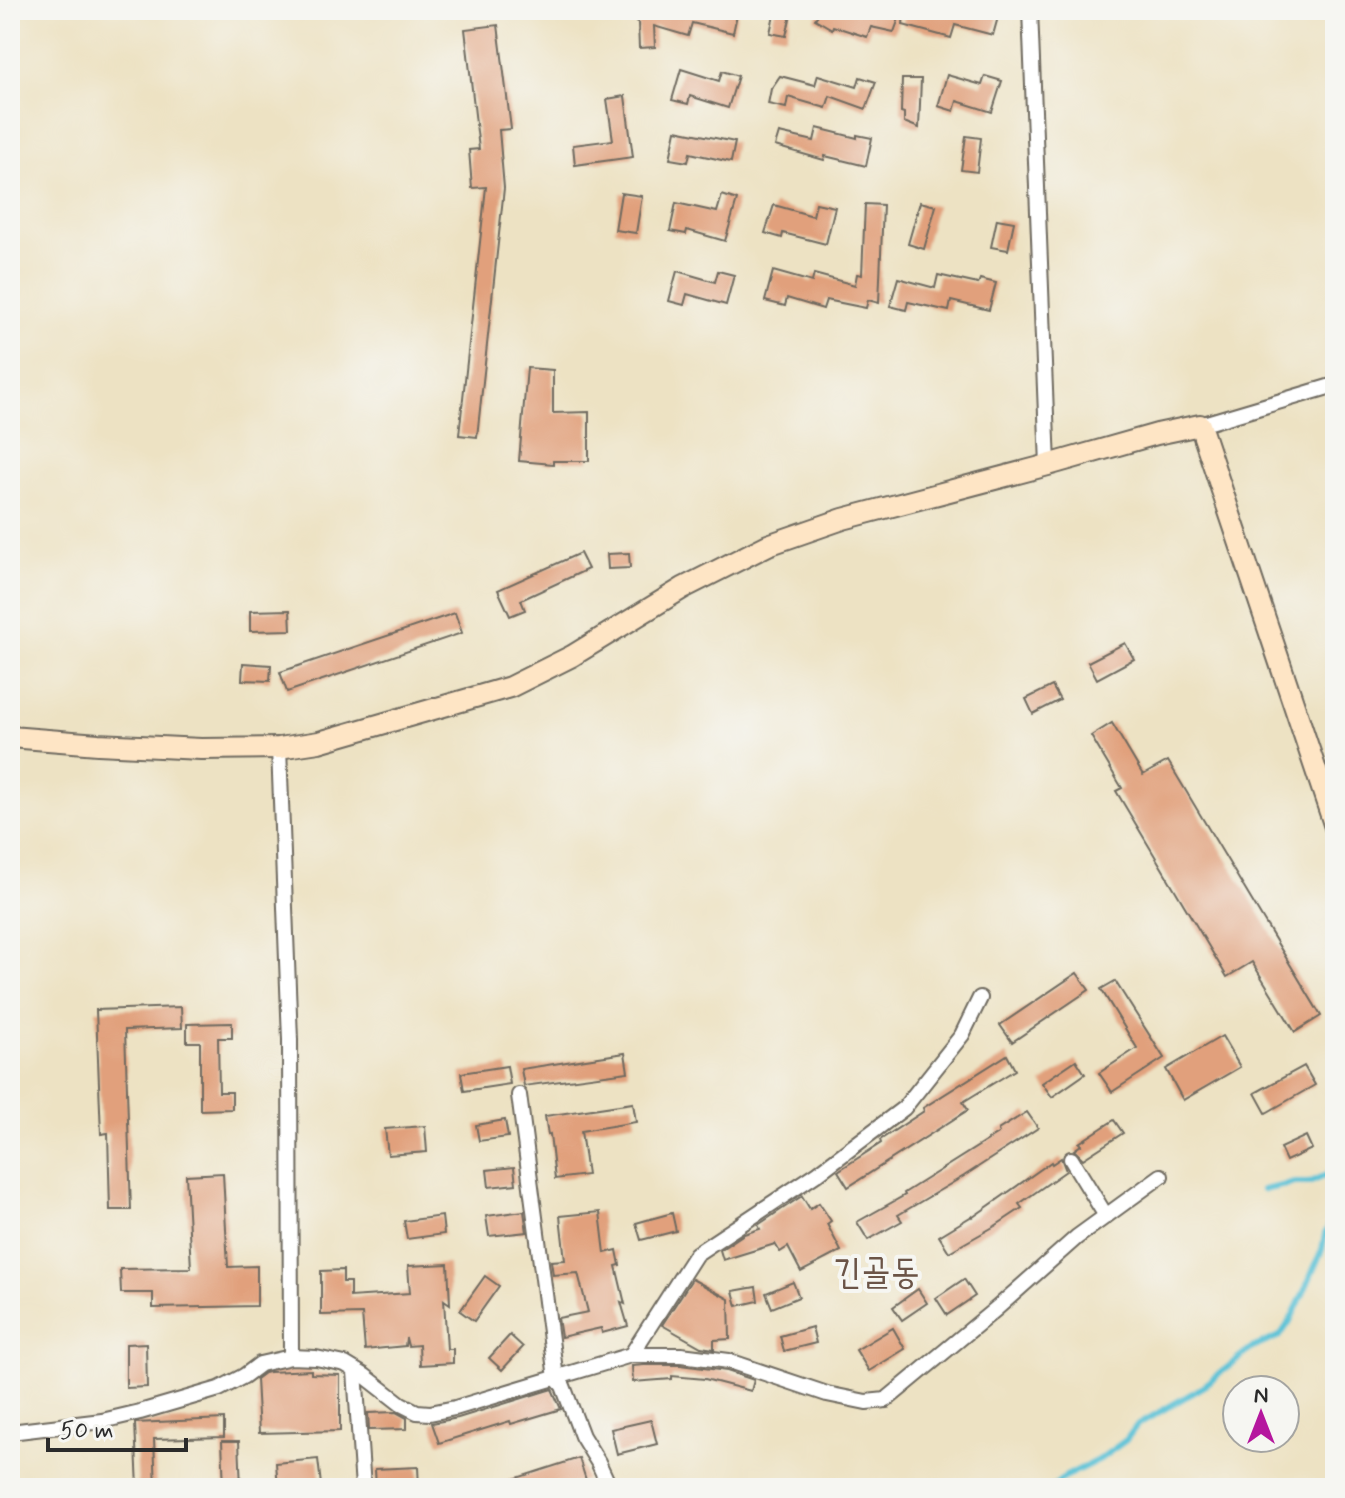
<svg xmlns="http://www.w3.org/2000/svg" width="1345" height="1498" viewBox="0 0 1345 1498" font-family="Mynerve,'Poor Story',sans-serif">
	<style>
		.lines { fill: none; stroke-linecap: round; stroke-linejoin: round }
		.stream { stroke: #59c1d6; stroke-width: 6 }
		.building { fill: #e1a07b }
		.street-casing { stroke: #6f6b60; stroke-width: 18 }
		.secondary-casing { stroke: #6f6b60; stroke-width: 24 }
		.street { stroke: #fff; stroke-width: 14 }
		.secondary { stroke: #fee5c5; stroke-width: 20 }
		.labels { text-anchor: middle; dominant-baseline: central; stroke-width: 8; stroke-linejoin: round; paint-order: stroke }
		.quarter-label { font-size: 36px; fill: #6b5447; stroke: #f6f6f2 }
	</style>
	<rect width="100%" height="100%" fill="#f6f6f2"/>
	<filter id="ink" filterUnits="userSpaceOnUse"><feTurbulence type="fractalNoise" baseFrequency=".0125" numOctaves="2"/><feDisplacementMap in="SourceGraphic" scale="16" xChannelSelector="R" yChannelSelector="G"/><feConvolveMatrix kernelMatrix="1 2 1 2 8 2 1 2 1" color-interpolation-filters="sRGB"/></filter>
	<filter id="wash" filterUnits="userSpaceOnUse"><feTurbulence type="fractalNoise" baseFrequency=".006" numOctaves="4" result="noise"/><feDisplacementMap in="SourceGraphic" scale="32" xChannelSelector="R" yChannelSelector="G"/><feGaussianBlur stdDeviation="1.8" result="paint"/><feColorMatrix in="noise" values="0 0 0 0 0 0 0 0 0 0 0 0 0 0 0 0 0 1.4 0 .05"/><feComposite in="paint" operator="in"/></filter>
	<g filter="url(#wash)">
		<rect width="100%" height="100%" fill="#ede2c3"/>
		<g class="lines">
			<g class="stream">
				<path d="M 1263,1190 L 1295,1183 L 1309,1183 L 1335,1171"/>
				<path d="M 1051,1488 L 1066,1476 L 1100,1459 L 1126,1440 L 1137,1425 L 1201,1388 L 1252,1348 L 1280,1336 L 1290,1321 L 1303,1294 L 1322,1250 L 1325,1234 L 1335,1215"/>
			</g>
		</g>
		<g id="blocks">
			<g class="building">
				<path d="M 661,10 L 738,10 L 733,33 L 692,23 L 688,36 L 654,26 L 655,47 L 639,48 L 638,22 L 625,18 L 625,14 L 660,14 Z"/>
				<path d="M 775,10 L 792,10 L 786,36 L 770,33 Z"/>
				<path d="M 821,10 L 902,10 L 894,32 L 871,27 L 867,37 L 833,26 L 832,29 L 815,19 Z"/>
				<path d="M 904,10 L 1000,10 L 993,35 L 955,25 L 951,38 L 903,25 Z"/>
				<path d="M 498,25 L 511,129 L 499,130 L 504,188 L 477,437 L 459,435 L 486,187 L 472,188 L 469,150 L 479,149 L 465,29 Z"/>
				<path d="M 681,69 L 719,81 L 722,71 L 738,76 L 728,108 L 690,96 L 688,104 L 672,100 Z"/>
				<path d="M 818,75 L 857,87 L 860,77 L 876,82 L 866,109 L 830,96 L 826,108 L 788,97 L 786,108 L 768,104 L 771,89 L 780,76 L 815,85 Z"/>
				<path d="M 947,75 L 982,85 L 985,76 L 1002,81 L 992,112 L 957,101 L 954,111 L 938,106 Z"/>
				<path d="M 902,79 L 921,79 L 919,128 L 904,122 L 904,113 L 901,112 Z"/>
				<path d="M 625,96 L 633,157 L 575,165 L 573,145 L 613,140 L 607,99 Z"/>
				<path d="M 817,128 L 857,138 L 857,135 L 872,138 L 866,166 L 825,156 L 824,160 L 775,146 L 779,133 L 814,141 Z"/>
				<path d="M 676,130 L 735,142 L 731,162 L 690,153 L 688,162 L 670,159 Z"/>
				<path d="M 966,136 L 981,138 L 977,172 L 961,170 Z"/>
				<path d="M 621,193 L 642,196 L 636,233 L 615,230 Z"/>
				<path d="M 722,195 L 737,200 L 725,241 L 687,230 L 686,234 L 670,231 L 676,203 L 717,212 Z"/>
				<path d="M 920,202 L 936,206 L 924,249 L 908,244 Z"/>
				<path d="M 816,203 L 835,207 L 826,244 L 783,233 L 782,238 L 765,233 L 774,205 L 813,216 Z"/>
				<path d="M 865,204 L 883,205 L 879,303 L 868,300 L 866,308 L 826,300 L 823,309 L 787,298 L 785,306 L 765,301 L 773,271 L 812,282 L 814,274 L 855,285 L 857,274 L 862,275 Z"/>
				<path d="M 997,219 L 1014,222 L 1008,250 L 991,247 Z"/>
				<path d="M 677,271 L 715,282 L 718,271 L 734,275 L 726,305 L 687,294 L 684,305 L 669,301 Z"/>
				<path d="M 938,275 L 978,284 L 980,279 L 996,283 L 989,310 L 951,301 L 949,311 L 908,302 L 906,310 L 890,306 L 898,278 L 935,288 Z"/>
				<path d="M 527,368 L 553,370 L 553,413 L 589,412 L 589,461 L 553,461 L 553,464 L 519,461 Z"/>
				<path d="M 580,553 L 588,569 L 521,600 L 525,610 L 510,616 L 498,590 Z"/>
				<path d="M 629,553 L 630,568 L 608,569 L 607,554 Z"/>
				<path d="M 290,610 L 291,630 L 250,631 L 250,611 Z"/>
				<path d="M 455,613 L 462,633 L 287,692 L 280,672 Z"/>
				<path d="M 1125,643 L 1134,659 L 1097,679 L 1088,662 Z"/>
				<path d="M 243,663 L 271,665 L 270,681 L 242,680 Z"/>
				<path d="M 1052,686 L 1060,700 L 1033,714 L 1026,699 Z"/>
				<path d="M 1112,723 L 1143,775 L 1168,761 L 1321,1016 L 1295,1032 L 1252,962 L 1227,977 L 1116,791 L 1122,788 L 1091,736 Z"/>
				<path d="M 1077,973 L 1089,990 L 1012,1042 L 1000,1025 Z"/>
				<path d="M 1115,981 L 1164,1058 L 1112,1092 L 1099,1073 L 1137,1048 L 1101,989 Z"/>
				<path d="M 181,1007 L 182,1028 L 125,1030 L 131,1210 L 110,1210 L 108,1133 L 101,1134 L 96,1010 Z"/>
				<path d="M 232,1023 L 232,1038 L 218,1038 L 219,1092 L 232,1092 L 232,1109 L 200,1110 L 200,1042 L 187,1042 L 187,1024 Z"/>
				<path d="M 1222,1036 L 1240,1067 L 1183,1100 L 1166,1069 Z"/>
				<path d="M 625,1053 L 628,1072 L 524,1086 L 521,1069 Z"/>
				<path d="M 1007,1055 L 1015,1070 L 963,1102 L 968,1110 L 848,1187 L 838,1171 L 881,1143 L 880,1140 L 924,1111 L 923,1108 Z"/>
				<path d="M 1076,1060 L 1085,1074 L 1052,1097 L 1042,1083 Z"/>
				<path d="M 507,1066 L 510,1084 L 464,1091 L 461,1073 Z"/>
				<path d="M 1304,1066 L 1315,1085 L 1266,1113 L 1255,1093 Z"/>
				<path d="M 633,1103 L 636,1122 L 581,1131 L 587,1175 L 555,1179 L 550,1134 L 548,1135 L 545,1116 Z"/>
				<path d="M 1027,1112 L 1038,1128 L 964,1176 L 898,1215 L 902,1221 L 868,1240 L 857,1222 L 905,1195 L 904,1193 L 999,1133 L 998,1130 Z"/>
				<path d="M 505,1120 L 508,1137 L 479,1141 L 476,1125 Z"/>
				<path d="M 1114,1120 L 1123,1133 L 1083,1159 L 1074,1150 L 1081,1145 L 1079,1143 Z"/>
				<path d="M 425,1126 L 427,1152 L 388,1155 L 385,1129 Z"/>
				<path d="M 1306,1136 L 1312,1149 L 1286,1161 L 1280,1148 Z"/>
				<path d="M 1061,1158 L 1066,1171 L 1019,1204 L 1022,1208 L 995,1226 L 949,1252 L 939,1236 L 972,1216 L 973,1217 L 1051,1162 L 1052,1164 Z"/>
				<path d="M 514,1167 L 516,1184 L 489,1187 L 487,1170 Z"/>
				<path d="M 223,1173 L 228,1267 L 257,1266 L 257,1306 L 153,1308 L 153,1293 L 121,1293 L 120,1269 L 191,1268 L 186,1175 Z"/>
				<path d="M 802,1196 L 810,1209 L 819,1203 L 831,1221 L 827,1224 L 841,1251 L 801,1272 L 788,1247 L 780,1252 L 775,1244 L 723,1260 L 720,1250 L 744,1234 L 760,1229 L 758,1225 Z"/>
				<path d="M 524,1211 L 527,1232 L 489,1236 L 486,1216 Z"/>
				<path d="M 600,1212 L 605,1253 L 617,1250 L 620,1265 L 616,1266 L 625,1304 L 621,1302 L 628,1326 L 602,1333 L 601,1328 L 561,1337 L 558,1318 L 588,1312 L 578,1273 L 553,1275 L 551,1261 L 565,1260 L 560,1216 Z"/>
				<path d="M 672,1213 L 676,1231 L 641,1240 L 636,1223 Z"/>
				<path d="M 442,1216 L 444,1234 L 407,1239 L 404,1221 Z"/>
				<path d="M 448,1264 L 450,1304 L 444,1300 L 447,1349 L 453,1349 L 453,1363 L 420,1365 L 419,1345 L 408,1346 L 406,1338 L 405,1346 L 365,1350 L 362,1314 L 321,1315 L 321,1271 L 343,1270 L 343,1282 L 350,1282 L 350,1297 L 410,1293 L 408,1266 Z"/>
				<path d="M 485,1276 L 499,1286 L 474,1321 L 460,1311 Z"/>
				<path d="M 692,1279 L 729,1299 L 730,1339 L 714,1340 L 714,1349 L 701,1347 L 662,1325 Z"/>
				<path d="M 964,1279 L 975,1296 L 947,1315 L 936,1298 Z"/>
				<path d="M 793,1282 L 799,1297 L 772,1308 L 766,1293 Z"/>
				<path d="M 756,1287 L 758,1301 L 737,1306 L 733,1291 Z"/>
				<path d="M 918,1289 L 927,1303 L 902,1320 L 893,1307 Z"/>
				<path d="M 812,1327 L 816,1343 L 784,1351 L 780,1336 Z"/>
				<path d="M 893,1328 L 905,1349 L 869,1371 L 856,1350 Z"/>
				<path d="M 510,1335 L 523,1347 L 502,1370 L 489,1358 Z"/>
				<path d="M 146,1343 L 147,1387 L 126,1388 L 126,1344 Z"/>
				<path d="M 644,1365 L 680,1365 L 727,1371 L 754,1380 L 751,1391 L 705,1379 L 672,1376 L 672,1379 L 633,1382 L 632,1366 Z"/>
				<path d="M 311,1370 L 311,1374 L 340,1375 L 340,1431 L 259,1433 L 256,1379 L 264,1373 L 269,1372 Z"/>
				<path d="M 552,1389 L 561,1409 L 511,1424 L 510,1421 L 439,1443 L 432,1423 L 458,1418 Z"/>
				<path d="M 396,1412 L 407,1418 L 407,1429 L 369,1430 L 368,1413 Z"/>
				<path d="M 224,1419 L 224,1437 L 154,1439 L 156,1488 L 138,1488 L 135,1423 Z"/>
				<path d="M 651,1420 L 657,1444 L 617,1454 L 611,1429 Z"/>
				<path d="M 222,1441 L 239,1441 L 241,1488 L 224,1488 Z"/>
				<path d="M 579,1458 L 586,1480 L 561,1488 L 496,1488 L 495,1485 Z"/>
				<path d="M 318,1459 L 321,1485 L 278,1488 L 276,1463 Z"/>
				<path d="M 418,1467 L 419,1488 L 376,1488 L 375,1469 Z"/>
			</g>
		</g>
	</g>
	<g filter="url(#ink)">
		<use href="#blocks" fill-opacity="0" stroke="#6f6b60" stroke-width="2"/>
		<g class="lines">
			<defs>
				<g id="street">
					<path d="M 1030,10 L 1048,465"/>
					<path d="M 1200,425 L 1335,385"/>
					<path d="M 279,748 L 290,1040 L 291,1357"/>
					<path d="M 519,1095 L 556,1378 L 563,1386 L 582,1436 L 598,1462 L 610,1488"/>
					<path d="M 1071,1159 L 1106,1216"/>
					<path d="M 631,1355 L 681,1355 L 729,1361 L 827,1394 L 866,1402 L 886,1400 L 997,1308 L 1077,1237 L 1161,1176"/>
					<path d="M 355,1371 L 363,1488"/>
					<path d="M 10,1432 L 102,1421 L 140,1412 L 219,1389 L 244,1376 L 260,1364 L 291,1357 L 316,1358 L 345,1364 L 365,1376 L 401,1404 L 417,1412 L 430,1413 L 455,1408 L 631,1355 L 696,1254 L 818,1173 L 904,1108 L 962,1035 L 980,998"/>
				</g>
				<path id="secondary" d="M 10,737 L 98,744 L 201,749 L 279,748 L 319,742 L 510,687 L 572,656 L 683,588 L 768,545 L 843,519 L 1048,465 L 1157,434 L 1200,425 L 1335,827"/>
			</defs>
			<use href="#street" class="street-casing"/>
			<use href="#secondary" class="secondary-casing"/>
			<use href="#street" class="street"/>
			<use href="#secondary" class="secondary"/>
		</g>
	</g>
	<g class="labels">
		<g class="quarter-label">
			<text x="876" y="1273">긴골동</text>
		</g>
	</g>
	<rect width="1345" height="1498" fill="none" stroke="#f6f6f2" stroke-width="40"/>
	<g transform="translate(1261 1414)"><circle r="38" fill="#f6f6f2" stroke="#a5a5a2" stroke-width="2"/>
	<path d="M0-6L14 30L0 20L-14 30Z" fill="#b5179e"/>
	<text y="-12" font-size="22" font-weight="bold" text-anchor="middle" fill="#2b2b2b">N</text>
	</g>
	<path d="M48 1438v12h138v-12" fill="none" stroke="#2b2b2b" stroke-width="4"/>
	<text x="60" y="1438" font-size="24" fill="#2b2b2b" stroke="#f6f6f2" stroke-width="6" paint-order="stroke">50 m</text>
</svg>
